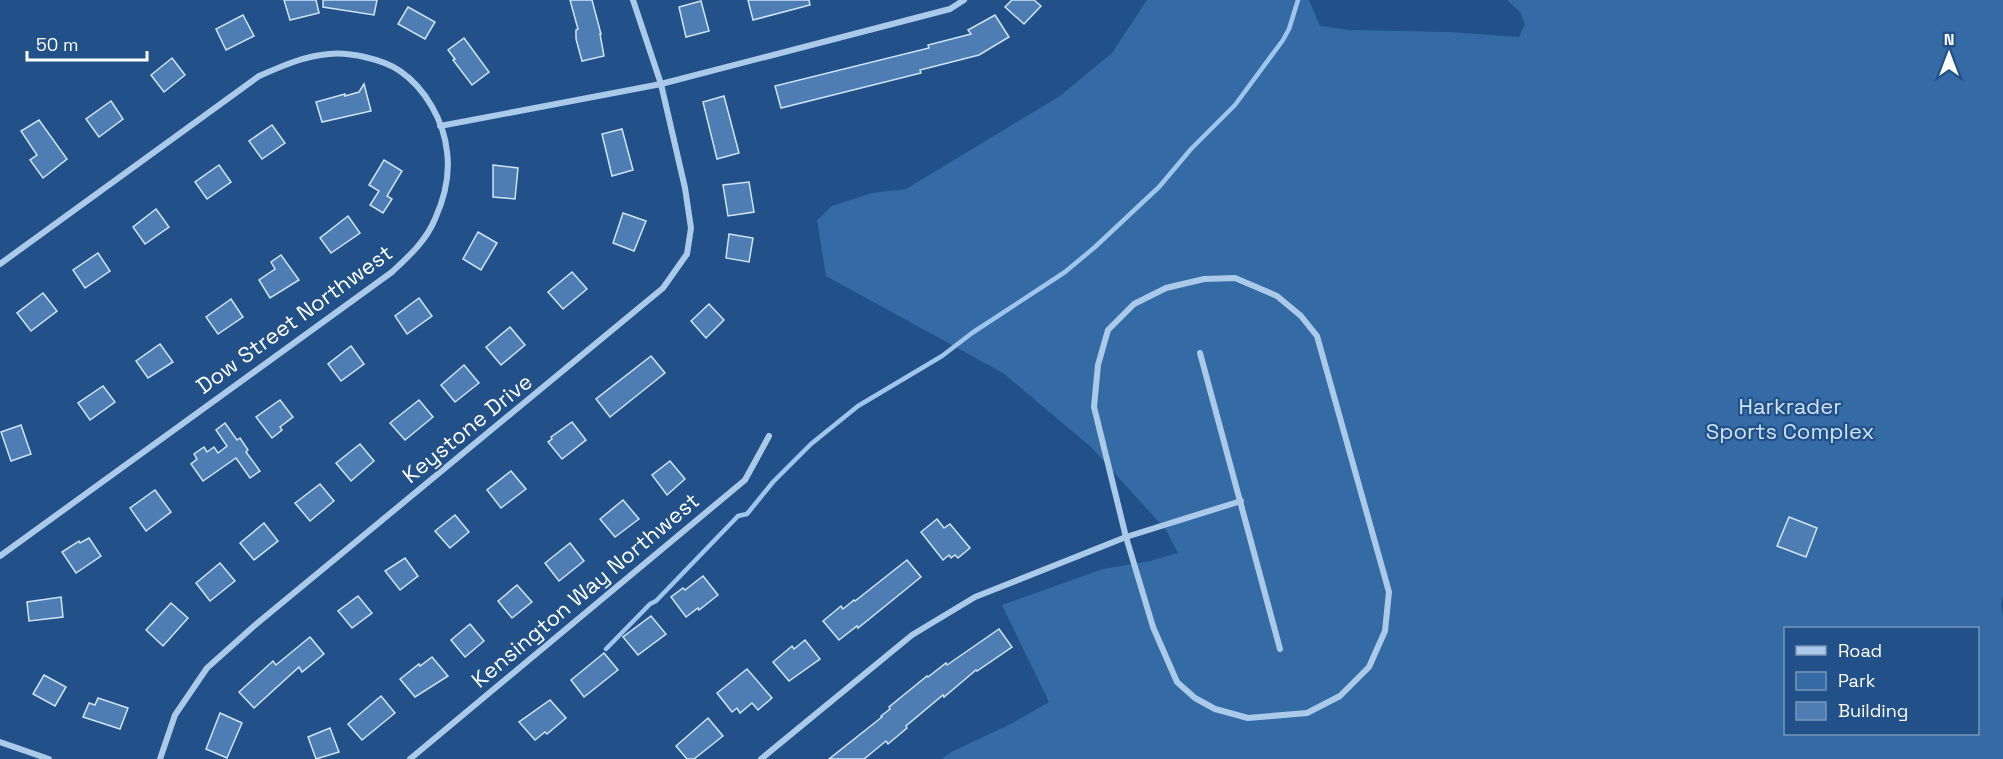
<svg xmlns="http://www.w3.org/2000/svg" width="2003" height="759" viewBox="0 0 2003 759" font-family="'Space Grotesk',sans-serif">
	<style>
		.green { fill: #346ba5; fill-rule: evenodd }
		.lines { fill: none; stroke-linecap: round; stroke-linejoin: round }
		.stream { stroke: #9fc5ec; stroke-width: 4.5 }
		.building { fill: #4d7db2; stroke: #d0e3f8; stroke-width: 1.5 }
		.minor { stroke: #abcaea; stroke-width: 6 }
		.labels { text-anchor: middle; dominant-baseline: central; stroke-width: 4.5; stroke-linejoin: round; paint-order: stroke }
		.street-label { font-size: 22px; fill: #fff; stroke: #215188 }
		.park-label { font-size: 22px; fill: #d0e3f8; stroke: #215188 }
	</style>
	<rect width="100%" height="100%" fill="#215188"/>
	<path class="green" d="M 1147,0 L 1309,0 L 1320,26 L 1350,30 L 1449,32 L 1519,37 L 1525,24 L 1520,12 L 1507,0 L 2003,0 L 2003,595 L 2001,605 L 2003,615 L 2003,759 L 942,759 L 953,751 L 1011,724 L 1049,702 L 1002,605 L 1103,569 L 1150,561 L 1178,553 L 1166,530 L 1091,447 L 1003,373 L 826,276 L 817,220 L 832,206 L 872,193 L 906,189 L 1060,96 L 1112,53 ZM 1786,628 L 1978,628 L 1978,734 L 1786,734 Z"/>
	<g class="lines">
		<path class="stream" d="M 606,649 L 650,604 L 656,601 L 738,516 L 747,514 L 773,482 L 811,444 L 858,406 L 942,356 L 972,333 L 1065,272 L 1095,247 L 1159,187 L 1191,149 L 1235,105 L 1283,40 L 1289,29 L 1298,0"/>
	</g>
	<g class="building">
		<path d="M 284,0 L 316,0 L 319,13 L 290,20 Z"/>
		<path d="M 323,0 L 377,0 L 374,15 L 323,7 Z"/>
		<path d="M 570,0 L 592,0 L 601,34 L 600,34 L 604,56 L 582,61 L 576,39 L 576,30 L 578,29 Z"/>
		<path d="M 748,0 L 809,0 L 810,5 L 753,20 Z"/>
		<path d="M 1012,0 L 1034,0 L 1041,6 L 1024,24 L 1005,7 Z"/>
		<path d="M 701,1 L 709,31 L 686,37 L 679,7 Z"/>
		<path d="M 408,7 L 435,22 L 425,39 L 398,24 Z"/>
		<path d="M 243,15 L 254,36 L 226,50 L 216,29 Z"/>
		<path d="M 995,15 L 1009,37 L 979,55 L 920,70 L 921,73 L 781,108 L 775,86 L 929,48 L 928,45 L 971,34 L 968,30 Z"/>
		<path d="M 464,38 L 489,72 L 472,85 L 453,60 L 455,59 L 448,50 Z"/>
		<path d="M 172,58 L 185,75 L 164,92 L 151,75 Z"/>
		<path d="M 364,84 L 371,111 L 322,122 L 316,102 L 345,94 L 345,96 L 359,92 Z"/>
		<path d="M 724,96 L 739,153 L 717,159 L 703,102 Z"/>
		<path d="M 111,101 L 123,119 L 99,137 L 86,119 Z"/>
		<path d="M 39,120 L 67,159 L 43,178 L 30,160 L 37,155 L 21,131 Z"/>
		<path d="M 272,125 L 285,143 L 262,159 L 249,141 Z"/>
		<path d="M 622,129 L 633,170 L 612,176 L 602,134 Z"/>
		<path d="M 384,160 L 402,171 L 387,196 L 392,199 L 383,213 L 370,205 L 379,191 L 369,185 Z"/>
		<path d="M 219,165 L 231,182 L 207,199 L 195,182 Z"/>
		<path d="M 493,165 L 518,168 L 515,199 L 493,197 Z"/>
		<path d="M 749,182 L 754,212 L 728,216 L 723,185 Z"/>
		<path d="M 156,209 L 169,227 L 145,244 L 133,227 Z"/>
		<path d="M 623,213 L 646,221 L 634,251 L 613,243 Z"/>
		<path d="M 348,216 L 360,233 L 331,253 L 320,238 Z"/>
		<path d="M 478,232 L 497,243 L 481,270 L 463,259 Z"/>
		<path d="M 729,234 L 753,238 L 749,262 L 726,258 Z"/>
		<path d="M 98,253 L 110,271 L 85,288 L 73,270 Z"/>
		<path d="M 281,255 L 299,280 L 270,298 L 259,280 L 275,269 L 271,262 Z"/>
		<path d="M 572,272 L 587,289 L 563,309 L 548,292 Z"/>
		<path d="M 43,293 L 57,311 L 31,331 L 17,313 Z"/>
		<path d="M 419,298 L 432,316 L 407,334 L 395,316 Z"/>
		<path d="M 231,299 L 243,317 L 218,334 L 206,317 Z"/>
		<path d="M 709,304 L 724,320 L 706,338 L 691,321 Z"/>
		<path d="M 510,327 L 525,345 L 501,365 L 486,347 Z"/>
		<path d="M 160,344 L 173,362 L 148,378 L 136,361 Z"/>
		<path d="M 351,346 L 364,364 L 341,381 L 328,364 Z"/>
		<path d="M 651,356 L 665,373 L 610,417 L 596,399 Z"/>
		<path d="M 464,365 L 479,383 L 455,402 L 441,385 Z"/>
		<path d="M 103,386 L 115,402 L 90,420 L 78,403 Z"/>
		<path d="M 280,400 L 293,417 L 280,427 L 282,430 L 272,438 L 256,417 Z"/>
		<path d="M 419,400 L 433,417 L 405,440 L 390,423 Z"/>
		<path d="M 572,422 L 586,440 L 562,459 L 548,442 L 552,439 L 551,437 Z"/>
		<path d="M 225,423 L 237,440 L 240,438 L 248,450 L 246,452 L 260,471 L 250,478 L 236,458 L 203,481 L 191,464 L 197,459 L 194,454 L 204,447 L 207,452 L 214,447 L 218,453 L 227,446 L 216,430 Z"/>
		<path d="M 21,425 L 31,454 L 11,461 L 1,432 Z"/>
		<path d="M 360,444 L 374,461 L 351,481 L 336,463 Z"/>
		<path d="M 670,461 L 685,479 L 667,495 L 652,475 Z"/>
		<path d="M 511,471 L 526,489 L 501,508 L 487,490 Z"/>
		<path d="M 320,484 L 334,501 L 310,521 L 295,503 Z"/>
		<path d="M 155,490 L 171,512 L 146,531 L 130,508 Z"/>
		<path d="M 623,500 L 639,519 L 615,537 L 600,519 Z"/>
		<path d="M 455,515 L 469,532 L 450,548 L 435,531 Z"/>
		<path d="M 1789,517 L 1817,528 L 1806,557 L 1777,546 Z"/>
		<path d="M 937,519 L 944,528 L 950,524 L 970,548 L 958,558 L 955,555 L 951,558 L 949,555 L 943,560 L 921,532 Z"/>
		<path d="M 264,523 L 278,541 L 254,560 L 240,543 Z"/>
		<path d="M 89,538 L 101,556 L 76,573 L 62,552 L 79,541 L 80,543 Z"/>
		<path d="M 570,543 L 584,561 L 559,581 L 545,563 Z"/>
		<path d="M 405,558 L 418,576 L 400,590 L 385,571 Z"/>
		<path d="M 907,560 L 921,577 L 858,628 L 857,626 L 839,640 L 823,621 L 841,606 L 843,609 L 854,600 L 855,601 Z"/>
		<path d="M 220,563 L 235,581 L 210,601 L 196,583 Z"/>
		<path d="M 703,576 L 718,595 L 699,610 L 698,608 L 686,617 L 671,597 L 683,588 L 685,590 Z"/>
		<path d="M 517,585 L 532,602 L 512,618 L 498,601 Z"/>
		<path d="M 358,596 L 372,613 L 352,628 L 338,611 Z"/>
		<path d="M 61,597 L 63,617 L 29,621 L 27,602 Z"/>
		<path d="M 171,603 L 188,618 L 163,646 L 146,630 Z"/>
		<path d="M 651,616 L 666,634 L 638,655 L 623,637 Z"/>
		<path d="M 470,624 L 484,641 L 465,657 L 451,640 Z"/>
		<path d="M 999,629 L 1012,647 L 977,671 L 976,670 L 944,697 L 943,695 L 906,726 L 907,728 L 888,744 L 886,741 L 864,759 L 829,759 L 882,717 L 881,716 L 890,709 L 889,707 L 927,676 L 928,677 L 946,663 L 947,665 Z"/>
		<path d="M 310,637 L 324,654 L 302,672 L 299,667 L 254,708 L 239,692 L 273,661 L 276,665 Z"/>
		<path d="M 805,640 L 820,659 L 789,681 L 773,662 L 792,646 L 794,649 Z"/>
		<path d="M 604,653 L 618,670 L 584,697 L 571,680 Z"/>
		<path d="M 432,657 L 448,676 L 415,697 L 400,679 L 419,664 L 420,666 Z"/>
		<path d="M 747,669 L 772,698 L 758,710 L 752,703 L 740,713 L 737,708 L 732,712 L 717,693 Z"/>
		<path d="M 44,675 L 66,687 L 55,706 L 33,694 Z"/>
		<path d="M 381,696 L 395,713 L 362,740 L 348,724 Z"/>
		<path d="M 98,698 L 128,708 L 120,729 L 83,717 L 89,703 L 95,705 Z"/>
		<path d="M 550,700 L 566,718 L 547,734 L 545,732 L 535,740 L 519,722 Z"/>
		<path d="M 220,713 L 242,723 L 227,758 L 206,749 Z"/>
		<path d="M 708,718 L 723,736 L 694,759 L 687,759 L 676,746 Z"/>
		<path d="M 330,728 L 339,752 L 316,759 L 308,737 Z"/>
	</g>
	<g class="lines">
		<g class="minor">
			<path d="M 440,126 L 661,84 L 950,9 L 964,0"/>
			<path d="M 0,264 L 259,76 C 282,66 304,56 329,54 C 349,52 383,59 400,71 C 425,88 444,121 447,152 C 450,174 444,199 435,219 C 426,241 409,256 392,272 L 0,556"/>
			<path d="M 1235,278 L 1277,296 L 1301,316 L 1317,336 L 1389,592 L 1385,631 L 1369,667 L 1340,696 L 1307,713 L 1248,718 L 1215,709 L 1195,698 L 1177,682 L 1153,627 L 1126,537 L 1094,407 L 1098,365 L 1108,330 L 1134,304 L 1166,288 L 1204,279 Z"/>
			<path d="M 1200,353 L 1280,649"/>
			<path d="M 0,742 L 49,759"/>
			<path d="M 160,759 L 175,715 L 207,668 L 254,626 L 663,288 L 687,254 L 691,228 L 685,188 L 661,84 L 633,0"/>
			<path d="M 410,759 L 745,480 L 769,436"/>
			<path d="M 761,759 L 912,635 L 975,597 L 1126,537 L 1241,501"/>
		</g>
	</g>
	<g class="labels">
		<g class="street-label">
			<text transform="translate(294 319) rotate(-36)">Dow Street Northwest</text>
			<text transform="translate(467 428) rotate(-39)">Keystone Drive</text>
			<text transform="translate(585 590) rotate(-40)">Kensington Way Northwest</text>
		</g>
		<g class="park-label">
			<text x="1790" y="406">Harkrader<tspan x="1790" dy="25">Sports Complex</tspan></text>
		</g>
	</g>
	<rect x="1784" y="627" width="195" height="108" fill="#215188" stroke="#7a97b8" stroke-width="1.5"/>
	<rect x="1796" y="646" width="30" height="9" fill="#abcaea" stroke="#7a97b8" stroke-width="1.5"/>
	<text x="1838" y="657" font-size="18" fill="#ffffff">Road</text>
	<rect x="1796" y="672" width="30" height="18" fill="#346ba5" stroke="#7a97b8" stroke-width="1.5"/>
	<text x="1838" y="687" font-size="18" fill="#ffffff">Park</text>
	<rect x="1796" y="702" width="30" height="18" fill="#4d7db2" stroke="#7a97b8" stroke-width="1.5"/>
	<text x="1838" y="717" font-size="18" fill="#ffffff">Building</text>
	<g transform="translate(1949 54)" stroke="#215188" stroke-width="4.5" paint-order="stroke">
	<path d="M0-4.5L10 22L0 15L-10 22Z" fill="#ffffff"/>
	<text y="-9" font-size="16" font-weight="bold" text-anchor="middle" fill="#ffffff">N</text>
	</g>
	<path d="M27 51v9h120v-9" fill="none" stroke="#ffffff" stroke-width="3"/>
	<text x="36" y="51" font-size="18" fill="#ffffff" stroke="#215188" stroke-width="4.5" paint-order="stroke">50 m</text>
</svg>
